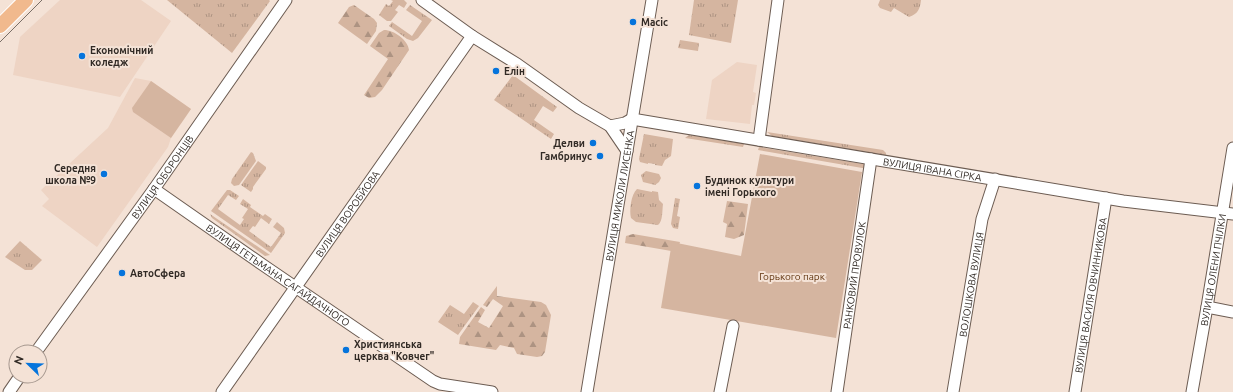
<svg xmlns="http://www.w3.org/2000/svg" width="1233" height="392" viewBox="0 0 1233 392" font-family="Ubuntu,sans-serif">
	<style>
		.built { fill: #eed4c4 }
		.grass { fill: url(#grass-tufts) }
		.forest { fill: url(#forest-firs) }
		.park { fill: #d5b5a0 }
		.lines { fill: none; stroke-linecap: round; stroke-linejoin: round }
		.minor-casing { stroke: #6c5c52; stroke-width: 13 }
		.major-casing { stroke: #fff; stroke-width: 16 }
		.minor { stroke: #fff; stroke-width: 11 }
		.major { stroke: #f1b98d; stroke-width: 14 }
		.tram { stroke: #796e66; stroke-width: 1 }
		.poi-dot { fill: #0574dc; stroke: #f4e2d6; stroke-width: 1.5 }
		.labels { text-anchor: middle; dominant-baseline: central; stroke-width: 4; stroke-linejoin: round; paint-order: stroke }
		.poi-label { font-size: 10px; font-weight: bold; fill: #312a25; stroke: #f4e2d6; text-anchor: start }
		.street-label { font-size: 10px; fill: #312a25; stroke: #f4e2d6 }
		.park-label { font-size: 10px; fill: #60330d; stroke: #f4e2d6 }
	</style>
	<defs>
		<pattern id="grass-tufts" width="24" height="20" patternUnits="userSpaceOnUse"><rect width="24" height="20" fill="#d5b5a0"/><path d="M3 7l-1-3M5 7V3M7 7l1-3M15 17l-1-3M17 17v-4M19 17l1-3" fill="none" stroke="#ad9382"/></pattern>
		<pattern id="forest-firs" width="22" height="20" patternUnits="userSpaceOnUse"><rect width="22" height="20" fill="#d5b5a0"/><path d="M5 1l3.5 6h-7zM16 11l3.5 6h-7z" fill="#ad9382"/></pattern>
	</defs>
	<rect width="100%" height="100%" fill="#f4e2d6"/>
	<g class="built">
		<path d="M 60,0 L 141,0 L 171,21 L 120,97 L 13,75 L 20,37 Z"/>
		<path d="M 737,62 L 757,65 L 753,92 L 756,93 L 754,105 L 752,105 L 750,124 L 706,119 L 712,80 Z"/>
		<path d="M 135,78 L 151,81 L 191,109 L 171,138 L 168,147 L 97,247 L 42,206 L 49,199 L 41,190 L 108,128 Z"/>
	</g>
	<g class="grass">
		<path d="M 167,0 L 269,0 L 270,1 L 232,53 Z"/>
		<path d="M 391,0 L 404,0 L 407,3 L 404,8 L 399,5 L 395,10 L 398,12 L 391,21 L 387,21 L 379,15 L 386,4 L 389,6 L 393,1 Z"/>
		<path d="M 694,0 L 738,0 L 731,43 L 689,35 Z"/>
		<path d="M 880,0 L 921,0 C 920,9 918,14 909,17 L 894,8 L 891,12 L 880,8 L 878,5 Z"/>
		<path d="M 410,5 L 432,20 L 418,38 L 413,41 L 407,39 L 389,26 L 392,22 L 412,36 L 422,21 L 406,10 Z"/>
		<path d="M 680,40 L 699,43 L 698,51 L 678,48 Z"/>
		<path d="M 513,75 L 557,107 L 553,112 L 543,106 L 534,120 L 554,134 L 551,139 L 494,100 Z"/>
		<path d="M 767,132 L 883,150 L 886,153 L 886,155 L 772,136 Z"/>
		<path d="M 644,134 L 673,139 L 671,156 L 665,160 L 662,166 L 655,165 L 655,164 L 648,163 L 648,164 L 640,162 L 639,159 Z"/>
		<path d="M 689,135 L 744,144 L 743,147 L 685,138 Z"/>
		<path d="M 759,147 L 869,165 L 868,169 L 758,150 Z"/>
		<path d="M 251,152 L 253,153 L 256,161 L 239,185 L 234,186 L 231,183 L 232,179 Z"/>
		<path d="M 258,161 L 266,167 L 266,169 L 253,187 L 253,189 L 251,192 L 241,185 Z"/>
		<path d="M 646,171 L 659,174 L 661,178 L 659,182 L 655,185 L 643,182 L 641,175 Z"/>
		<path d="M 637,189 L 652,192 L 652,191 L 658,192 L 659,200 L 663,204 C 662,211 663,221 658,225 L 636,222 L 631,218 C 629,211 631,194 637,189 Z"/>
		<path d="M 227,190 L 230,190 L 239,196 L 236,200 L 228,195 L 218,209 L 240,225 L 244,219 L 242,218 L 248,209 L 240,204 L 243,199 L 251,205 L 250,207 L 263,216 L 265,214 L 272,219 L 269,224 L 261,218 L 255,227 L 253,226 L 249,231 L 271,247 L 281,233 L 273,227 L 277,222 L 284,228 L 285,233 L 271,253 L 211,211 Z"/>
		<path d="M 675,198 L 680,199 L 677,216 L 680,217 L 678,229 L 673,228 L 671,224 Z"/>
		<path d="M 210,214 L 270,255 L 265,256 L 212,218 Z"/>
		<path d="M 20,241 L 42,260 L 32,270 L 25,270 L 5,257 Z"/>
		<path d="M 473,302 L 479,306 L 458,335 L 438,322 L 450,305 L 464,314 Z"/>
	</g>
	<g class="forest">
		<path d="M 354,5 L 374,19 L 377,23 L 376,31 L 367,44 L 338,23 L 349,7 Z"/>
		<path d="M 384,30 C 394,30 408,40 409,50 L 382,90 L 375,97 L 369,98 L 364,95 L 388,59 L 370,46 L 379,33 Z"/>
		<path d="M 727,201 L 748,204 L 744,235 L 734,239 L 725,237 L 727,224 L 723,222 Z"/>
		<path d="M 633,234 L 680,242 L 677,252 L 625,243 L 626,236 Z"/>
		<path d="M 497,286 L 497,296 L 541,302 L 546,305 L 551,315 L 545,352 L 542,356 L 537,357 L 517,354 L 514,348 L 500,345 L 496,350 L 459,344 L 460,337 L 481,307 L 485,310 L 478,322 L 489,328 L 503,306 L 493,299 L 487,307 L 483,305 Z"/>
	</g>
	<g class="park">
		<path d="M 151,81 L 191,109 L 171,138 L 133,112 L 132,108 Z"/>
		<path d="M 760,154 L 862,172 L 836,338 L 661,308 L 672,242 L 741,256 Z"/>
	</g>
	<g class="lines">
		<defs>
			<g id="minor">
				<path d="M 422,0 L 472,36 L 517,64 L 579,108 L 610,126 L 627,151"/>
				<path id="s1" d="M 610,126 L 625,123 L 632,119 L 1123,201 L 1233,214"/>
				<path d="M 759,140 L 778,0"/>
				<path id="s2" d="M 154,189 L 263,265 L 433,381 L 440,384 L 492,392"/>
				<path d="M 1207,307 L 1233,312"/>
				<path id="s3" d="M 36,352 L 154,189 L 286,0"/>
				<path d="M 9,392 L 20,376"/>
				<path id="s4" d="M 222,392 L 472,36"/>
				<path id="s5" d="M 587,392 L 652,0"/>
				<path d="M 720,392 L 733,326"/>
				<path id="s6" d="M 837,392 L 871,159"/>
				<path id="s7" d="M 953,392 L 982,219 L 995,179"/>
				<path id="s8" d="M 1075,392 L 1106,198"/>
				<path id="s9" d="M 1192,392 L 1207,307 L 1233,148"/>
			</g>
			<path id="major" d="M 0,26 L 26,0"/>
		</defs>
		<use href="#minor" class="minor-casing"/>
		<use href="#major" class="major-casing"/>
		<use href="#minor" class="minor"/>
		<use href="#major" class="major"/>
		<path class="tram" d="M 0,42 L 42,0"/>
	</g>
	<g class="poi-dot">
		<circle cx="633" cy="22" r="4"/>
		<circle cx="82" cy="56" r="4"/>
		<circle cx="496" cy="71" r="4"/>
		<circle cx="593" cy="143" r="4"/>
		<circle cx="600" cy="156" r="4"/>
		<circle cx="104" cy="174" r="4"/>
		<circle cx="697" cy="186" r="4"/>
		<circle cx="122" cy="273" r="4"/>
		<circle cx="346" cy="350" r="4"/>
	</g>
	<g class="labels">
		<g class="poi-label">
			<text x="641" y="22">Macic</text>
			<text x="90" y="50">Економічний<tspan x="90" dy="12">коледж</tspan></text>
			<text x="504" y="71">Елін</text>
			<text x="585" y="143" text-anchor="end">Делви</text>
			<text x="592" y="156" text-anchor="end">Гамбринус</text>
			<text x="96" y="168" text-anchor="end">Середня<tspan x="96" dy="12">школа №9</tspan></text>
			<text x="705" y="180">Будинок культури<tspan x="705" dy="12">імені Горького</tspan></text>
			<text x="130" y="273">АвтоСфера</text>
			<text x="354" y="344">Християнська<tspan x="354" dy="12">церква "Ковчег"</tspan></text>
		</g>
		<g class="street-label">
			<text stroke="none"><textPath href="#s1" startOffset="328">ВУЛИЦЯ ІВАНА СІРКА</textPath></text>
			<text stroke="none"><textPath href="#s3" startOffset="216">ВУЛИЦЯ ОБОРОНЦІВ</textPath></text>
			<text stroke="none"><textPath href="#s5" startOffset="199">ВУЛИЦЯ МИКОЛИ ЛИСЕНКА</textPath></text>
			<text stroke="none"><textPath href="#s4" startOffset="218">ВУЛИЦЯ ВОРОБЙОВА</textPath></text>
			<text stroke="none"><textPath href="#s9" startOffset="124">ВУЛИЦЯ ОЛЕНИ ПЧІЛКИ</textPath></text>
			<text stroke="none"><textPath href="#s2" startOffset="151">ВУЛИЦЯ ГЕТЬМАНА САГАЙДАЧНОГО</textPath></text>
			<text stroke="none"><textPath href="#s6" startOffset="118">РАНКОВИЙ ПРОВУЛОК</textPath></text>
			<text stroke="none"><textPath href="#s7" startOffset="109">ВОЛОШКОВА ВУЛИЦЯ</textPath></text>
			<text stroke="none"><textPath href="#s8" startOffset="98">ВУЛИЦЯ ВАСИЛЯ ОВЧИННИКОВА</textPath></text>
		</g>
		<g class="park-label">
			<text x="792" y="276">Горького парк</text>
		</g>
	</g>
	<g transform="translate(28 364) rotate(293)"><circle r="19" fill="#f4e2d6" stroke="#a6988f"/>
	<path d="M0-3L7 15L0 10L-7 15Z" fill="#0574dc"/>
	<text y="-6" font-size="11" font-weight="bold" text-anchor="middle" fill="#312a25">N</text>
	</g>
</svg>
